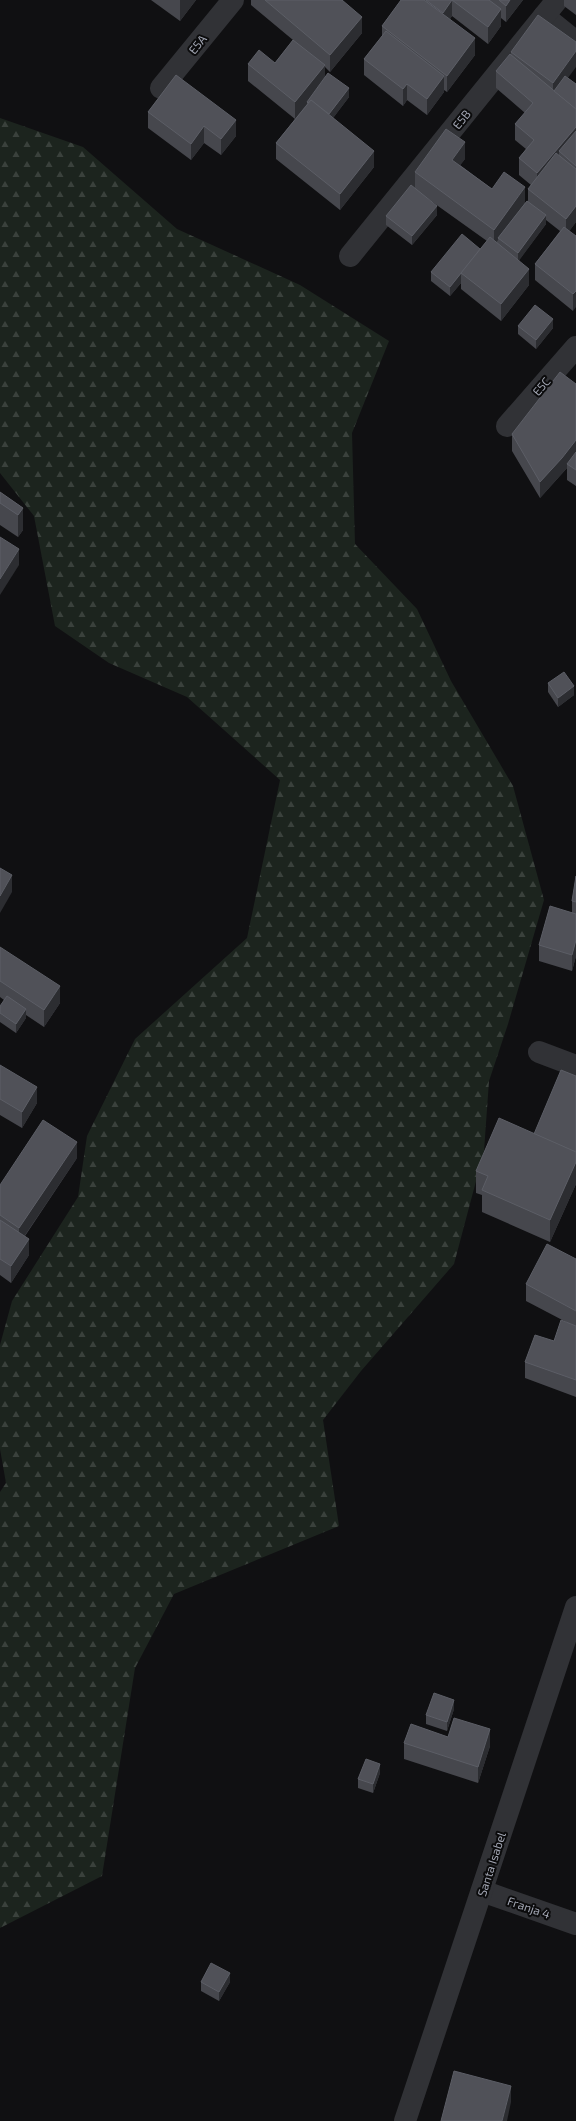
<svg xmlns="http://www.w3.org/2000/svg" width="576" height="2121" viewBox="0 0 576 2121" font-family="'Exo 2',sans-serif">
	<style>
		.forest { fill: url(#forest-firs) }
		.lines { fill: none; stroke-linecap: round; stroke-linejoin: round }
		.minor { stroke: #313236; stroke-width: 22 }
		.wall { fill: #46474d }
		.shaded-wall { fill: #2c2d31 }
		.building { fill: #505158; stroke: #5c5e66 }
		.labels { text-anchor: middle; dominant-baseline: central; stroke-width: 4; stroke-linejoin: round; paint-order: stroke }
		.street-label { font-size: 12px; fill: #a1a5b2; stroke: #0b0b0c }
	</style>
	<defs>
		<pattern id="forest-firs" width="22" height="20" patternUnits="userSpaceOnUse"><rect width="22" height="20" fill="#1c241e"/><path d="M5 1l3.5 6h-7zM16 11l3.5 6h-7z" fill="#3a413c"/></pattern>
	</defs>
	<rect width="100%" height="100%" fill="#101012"/>
	<path class="forest" d="M 0,118 L 83,147 L 177,229 L 300,285 L 389,341 L 352,433 L 355,544 L 417,609 L 451,681 L 513,786 L 544,900 L 508,1024 L 489,1081 L 484,1151 L 454,1264 L 361,1371 L 323,1420 L 339,1526 L 174,1594 L 135,1668 L 102,1876 L 0,1928 L 0,1492 L 6,1483 L 0,1449 L 0,1345 L 12,1301 L 78,1197 L 87,1136 L 135,1039 L 247,938 L 280,780 L 187,697 L 109,663 L 55,626 L 34,516 L 0,473 Z"/>
	<g class="lines">
		<g class="minor">
			<path d="M 544,16 L 576,42"/>
			<path d="M 161,88 L 233,0"/>
			<path d="M 350,256 L 557,0"/>
			<path d="M 507,426 L 576,347"/>
			<path d="M 539,1052 L 576,1066"/>
			<path d="M 482,1891 L 576,1924"/>
			<path d="M 405,2121 L 576,1607"/>
		</g>
	</g>
	<g class="wall">
		<path d="M 151,0 L 196,0 L 180,21 Z"/>
		<path d="M 251,0 L 342,0 L 362,33 L 330,72 L 325,67 L 325,77 L 349,97 L 333,118 L 374,167 L 340,210 L 276,159 L 276,143 L 295,119 L 248,81 L 248,64 L 275,63 L 293,40 L 251,5 Z"/>
		<path d="M 401,0 L 523,0 L 506,22 L 501,18 L 501,26 L 488,44 L 452,16 L 450,19 L 475,55 L 447,92 L 444,90 L 444,92 L 427,115 L 407,100 L 403,106 L 364,75 L 364,59 L 382,36 L 382,26 Z"/>
		<path d="M 564,0 L 576,0 L 576,15 L 564,6 Z"/>
		<path d="M 511,52 L 568,78 L 576,84 L 576,222 L 569,231 L 576,236 L 573,311 L 535,280 L 535,264 L 560,231 L 546,220 L 546,224 L 519,260 L 529,285 L 501,321 L 461,289 L 461,283 L 450,296 L 431,281 L 431,272 L 480,249 L 487,241 L 424,196 L 437,215 L 412,245 L 386,225 L 386,216 L 415,188 L 415,172 L 465,159 L 460,165 L 492,189 L 525,203 L 528,201 L 528,189 L 531,185 L 519,175 L 519,158 L 526,149 L 515,140 L 515,124 L 525,113 L 496,88 L 496,71 L 511,55 Z"/>
		<path d="M 176,75 L 236,136 L 221,155 L 204,143 L 191,160 L 148,128 L 148,112 Z"/>
		<path d="M 518,326 L 553,328 L 536,349 L 518,334 Z"/>
		<path d="M 576,384 L 576,486 L 567,480 L 567,468 L 540,498 L 512,451 L 512,434 Z"/>
		<path d="M 0,492 L 23,508 L 23,530 L 18,537 L 0,525 Z"/>
		<path d="M 548,683 L 574,695 L 558,707 L 548,692 Z"/>
		<path d="M 576,876 L 576,956 L 572,971 L 539,961 L 539,945 L 572,913 L 572,901 Z"/>
		<path d="M 0,947 L 60,1003 L 44,1027 L 26,1015 L 26,1018 L 16,1033 L 0,1022 L 0,1013 L 4,1000 L 0,997 Z"/>
		<path d="M 0,1065 L 37,1103 L 22,1128 L 0,1115 Z"/>
		<path d="M 576,1076 L 576,1184 L 550,1242 L 482,1212 L 482,1195 L 476,1193 L 476,1171 L 534,1134 Z"/>
		<path d="M 77,1158 L 25,1236 L 29,1255 L 11,1283 L 0,1275 L 0,1185 Z"/>
		<path d="M 576,1259 L 576,1397 L 525,1378 L 525,1362 L 554,1341 L 568,1323 L 526,1301 L 526,1284 Z"/>
		<path d="M 454,1709 L 447,1731 L 426,1724 L 426,1715 Z"/>
		<path d="M 448,1737 L 490,1746 L 478,1783 L 404,1759 L 404,1743 Z"/>
		<path d="M 380,1773 L 373,1793 L 358,1788 L 358,1779 Z"/>
		<path d="M 201,1982 L 230,1982 L 219,2001 L 201,1991 Z"/>
	</g>
	<g class="shaded-wall">
		<path d="M 180,0 L 196,0 L 180,21 Z"/>
		<path d="M 452,0 L 452,16 L 443,29 L 443,13 Z"/>
		<path d="M 510,0 L 523,0 L 506,22 L 506,6 Z"/>
		<path d="M 501,9 L 501,26 L 488,44 L 488,27 Z"/>
		<path d="M 362,17 L 362,33 L 330,72 L 330,55 Z"/>
		<path d="M 475,38 L 475,55 L 447,92 L 447,76 Z"/>
		<path d="M 576,51 L 576,67 L 554,97 L 553,96 L 553,83 Z"/>
		<path d="M 325,65 L 325,82 L 307,102 L 307,104 L 295,119 L 295,102 Z"/>
		<path d="M 444,76 L 444,92 L 427,115 L 427,99 Z"/>
		<path d="M 407,84 L 407,100 L 403,106 L 403,89 Z"/>
		<path d="M 349,88 L 349,97 L 327,126 L 327,117 Z"/>
		<path d="M 236,120 L 236,136 L 221,155 L 221,139 Z"/>
		<path d="M 204,126 L 204,143 L 191,160 L 191,144 Z"/>
		<path d="M 576,127 L 576,144 L 559,151 L 559,164 L 537,190 L 537,173 Z"/>
		<path d="M 465,142 L 465,159 L 452,176 L 452,160 Z"/>
		<path d="M 374,151 L 374,167 L 340,210 L 340,194 Z"/>
		<path d="M 525,187 L 525,203 L 498,238 L 498,240 L 494,246 L 494,230 Z"/>
		<path d="M 437,206 L 437,215 L 412,245 L 412,236 Z"/>
		<path d="M 576,206 L 576,222 L 566,236 L 566,219 Z"/>
		<path d="M 546,215 L 546,224 L 518,262 L 518,253 Z"/>
		<path d="M 529,269 L 529,285 L 501,321 L 501,304 Z"/>
		<path d="M 461,274 L 461,283 L 450,296 L 450,287 Z"/>
		<path d="M 576,291 L 576,307 L 573,311 L 573,294 Z"/>
		<path d="M 553,319 L 553,328 L 536,349 L 536,340 Z"/>
		<path d="M 576,440 L 576,457 L 567,464 L 567,468 L 540,498 L 540,482 Z"/>
		<path d="M 23,508 L 23,530 L 18,537 L 18,515 Z"/>
		<path d="M 19,549 L 19,565 L 0,595 L 0,579 Z"/>
		<path d="M 574,686 L 574,695 L 558,707 L 558,698 Z"/>
		<path d="M 12,875 L 12,892 L 0,913 L 0,896 Z"/>
		<path d="M 576,940 L 576,956 L 572,971 L 572,955 Z"/>
		<path d="M 60,986 L 60,1003 L 44,1027 L 44,1010 Z"/>
		<path d="M 26,1009 L 26,1018 L 16,1033 L 16,1024 Z"/>
		<path d="M 37,1087 L 37,1103 L 22,1128 L 22,1112 Z"/>
		<path d="M 77,1142 L 77,1158 L 19,1244 L 19,1228 Z"/>
		<path d="M 576,1162 L 576,1184 L 550,1242 L 550,1220 Z"/>
		<path d="M 29,1239 L 29,1255 L 11,1283 L 11,1266 Z"/>
		<path d="M 454,1700 L 454,1709 L 447,1731 L 447,1722 Z"/>
		<path d="M 490,1729 L 490,1746 L 478,1783 L 478,1767 Z"/>
		<path d="M 380,1764 L 380,1773 L 373,1793 L 373,1784 Z"/>
		<path d="M 230,1973 L 230,1982 L 219,2001 L 219,1992 Z"/>
		<path d="M 511,2086 L 511,2102 L 507,2121 L 502,2121 Z"/>
	</g>
	<g class="building">
		<path d="M 265,0 L 342,0 L 362,17 L 330,55 Z"/>
		<path d="M 401,0 L 424,0 L 475,38 L 447,76 L 382,26 Z"/>
		<path d="M 426,0 L 452,0 L 443,13 Z"/>
		<path d="M 452,0 L 489,0 L 501,9 L 488,27 Z"/>
		<path d="M 499,0 L 510,0 L 506,6 Z"/>
		<path d="M 538,15 L 576,42 L 576,51 L 553,83 L 511,52 Z"/>
		<path d="M 386,31 L 444,76 L 427,99 L 407,84 L 403,89 L 364,59 Z"/>
		<path d="M 293,40 L 325,65 L 295,102 L 248,64 L 259,50 L 275,63 Z"/>
		<path d="M 510,54 L 576,109 L 576,127 L 537,173 L 519,158 L 534,140 L 515,124 L 533,103 L 496,71 Z"/>
		<path d="M 328,73 L 349,88 L 329,114 L 311,100 L 308,103 L 307,102 Z"/>
		<path d="M 176,75 L 236,120 L 221,139 L 204,126 L 191,144 L 148,112 Z"/>
		<path d="M 565,76 L 576,84 L 576,109 L 554,91 Z"/>
		<path d="M 311,100 L 374,151 L 340,194 L 276,143 Z"/>
		<path d="M 446,129 L 465,142 L 452,160 L 492,189 L 504,172 L 525,187 L 494,230 L 415,172 Z"/>
		<path d="M 576,131 L 576,166 L 559,151 Z"/>
		<path d="M 556,153 L 576,169 L 576,206 L 566,219 L 528,189 Z"/>
		<path d="M 411,185 L 437,206 L 412,236 L 386,216 Z"/>
		<path d="M 527,201 L 546,215 L 518,253 L 498,238 Z"/>
		<path d="M 564,227 L 576,236 L 576,291 L 573,294 L 535,264 Z"/>
		<path d="M 462,234 L 480,249 L 450,287 L 431,272 Z"/>
		<path d="M 490,237 L 529,269 L 501,304 L 461,273 Z"/>
		<path d="M 535,305 L 553,319 L 536,340 L 518,326 Z"/>
		<path d="M 560,372 L 576,384 L 576,440 L 562,458 L 540,482 L 512,434 Z"/>
		<path d="M 576,452 L 576,470 L 567,464 Z"/>
		<path d="M 0,492 L 23,508 L 18,515 L 0,503 Z"/>
		<path d="M 0,537 L 19,549 L 0,579 Z"/>
		<path d="M 564,672 L 574,686 L 558,698 L 548,683 Z"/>
		<path d="M 0,868 L 12,875 L 0,896 Z"/>
		<path d="M 576,876 L 576,902 L 572,901 Z"/>
		<path d="M 550,906 L 576,914 L 576,940 L 572,955 L 539,945 Z"/>
		<path d="M 0,947 L 60,986 L 44,1010 L 0,981 Z"/>
		<path d="M 7,996 L 26,1009 L 16,1024 L 0,1013 L 0,1006 Z"/>
		<path d="M 0,1065 L 37,1087 L 22,1112 L 0,1099 Z"/>
		<path d="M 561,1070 L 576,1076 L 576,1152 L 534,1134 Z"/>
		<path d="M 499,1118 L 576,1152 L 576,1162 L 550,1220 L 482,1190 L 488,1176 L 476,1171 Z"/>
		<path d="M 43,1120 L 77,1142 L 19,1228 L 0,1215 L 0,1185 Z"/>
		<path d="M 0,1220 L 29,1239 L 11,1266 L 0,1259 Z"/>
		<path d="M 547,1244 L 576,1259 L 576,1311 L 526,1284 Z"/>
		<path d="M 561,1320 L 576,1326 L 576,1380 L 525,1362 L 535,1335 L 554,1341 Z"/>
		<path d="M 434,1693 L 454,1700 L 447,1722 L 426,1715 Z"/>
		<path d="M 454,1718 L 490,1729 L 478,1767 L 404,1743 L 411,1724 L 448,1737 Z"/>
		<path d="M 366,1759 L 380,1764 L 373,1784 L 358,1779 Z"/>
		<path d="M 211,1963 L 230,1973 L 219,1992 L 201,1982 Z"/>
		<path d="M 454,2071 L 511,2086 L 502,2121 L 441,2121 Z"/>
	</g>
	<g class="labels">
		<g class="street-label">
			<text transform="translate(197 44) rotate(-51)">E5A</text>
			<text transform="translate(461 119) rotate(-51)">E5B</text>
			<text transform="translate(541 386) rotate(-49)">E5C</text>
			<text transform="translate(491 1864) rotate(-72)">Santa Isabel</text>
			<text transform="translate(529 1907) rotate(19)">Franja 4</text>
		</g>
	</g>
</svg>
